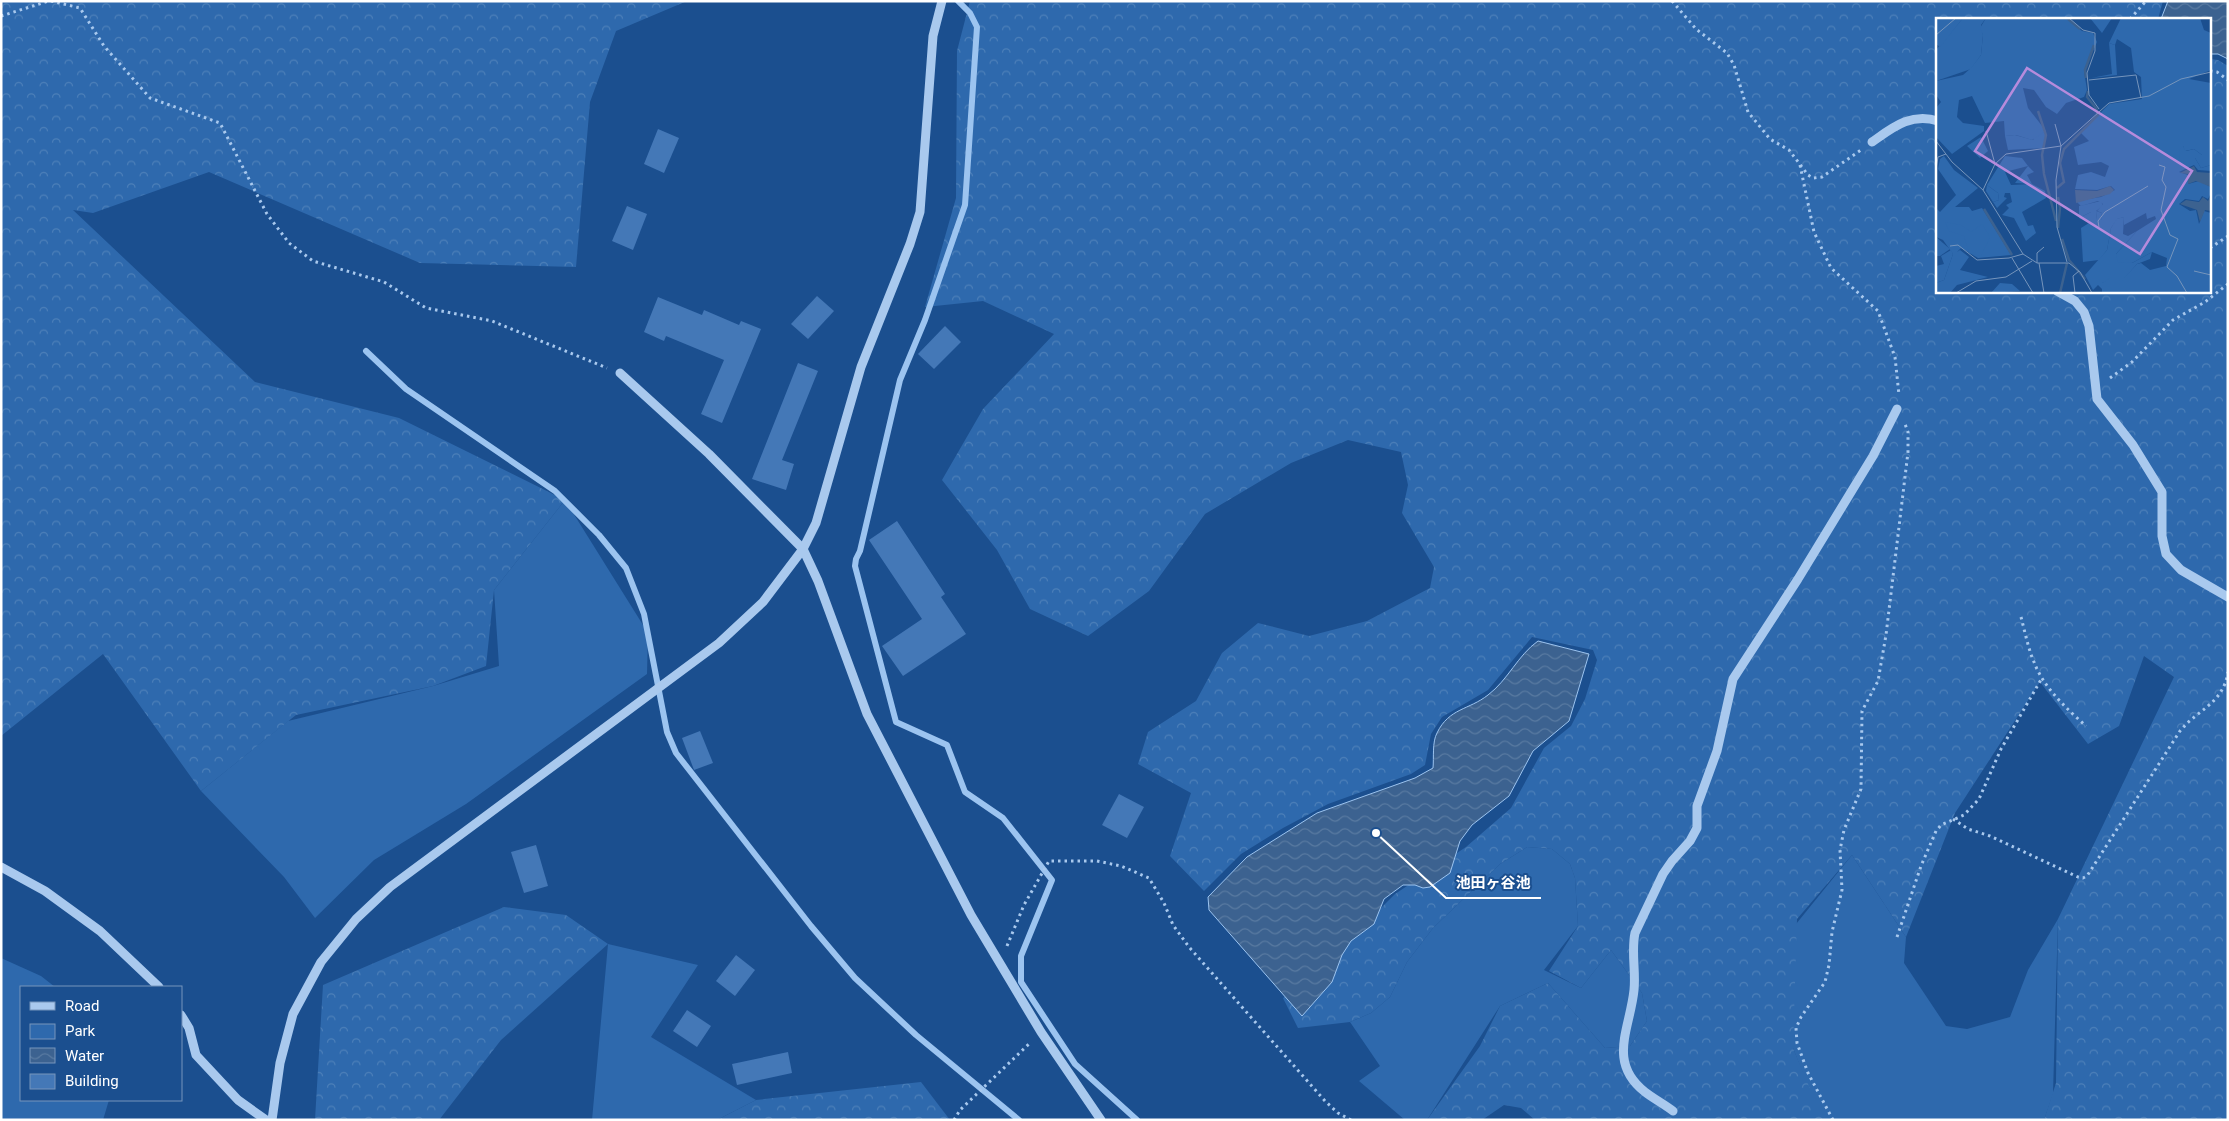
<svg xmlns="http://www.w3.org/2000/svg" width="2229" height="1121" viewBox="0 0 2229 1121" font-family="Roboto,'Noto Sans JP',sans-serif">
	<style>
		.green { fill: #2e69ad }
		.forest { fill: url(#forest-crowns) }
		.water { fill: url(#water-waves); stroke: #9cc4f0 }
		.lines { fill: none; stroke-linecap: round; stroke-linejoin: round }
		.stream { stroke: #9cc4f0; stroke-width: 6 }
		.building { fill: #4478b7 }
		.path { stroke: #a9c9ee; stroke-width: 3; stroke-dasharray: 2.5 4; stroke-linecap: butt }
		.minor { stroke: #a9c9ee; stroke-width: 9 }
		.inset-river { fill: none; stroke: #3c6290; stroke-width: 2.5 }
		.inset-road { fill: none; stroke: #7695bc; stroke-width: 1 }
		.view { fill: #b68bdc; fill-opacity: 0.15; stroke: #b68bdc; stroke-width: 2.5 }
		.inset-edge { fill: none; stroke: #fff; stroke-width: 2.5 }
		.leader { fill: none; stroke: #fff; stroke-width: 2 }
		.callout-dot { fill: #fff; stroke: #1b4f8f; stroke-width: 2 }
		.callout-label { font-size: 15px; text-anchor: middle; font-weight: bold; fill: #fff; stroke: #1b4f8f; stroke-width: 4; stroke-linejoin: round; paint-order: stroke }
	</style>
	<defs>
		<pattern id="forest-crowns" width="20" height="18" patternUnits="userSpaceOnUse" patternTransform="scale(1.25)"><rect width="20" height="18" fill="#2e69ad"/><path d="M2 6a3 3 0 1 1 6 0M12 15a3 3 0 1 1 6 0" fill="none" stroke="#4d80b9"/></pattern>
		<pattern id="water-waves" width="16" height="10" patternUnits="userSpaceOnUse" patternTransform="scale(1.25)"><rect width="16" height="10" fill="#3c6290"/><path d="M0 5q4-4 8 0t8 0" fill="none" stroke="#597aa1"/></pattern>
	</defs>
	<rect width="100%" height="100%" fill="#1b4f8f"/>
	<g class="green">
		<path d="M 565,500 L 648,633 L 647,674 L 466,804 L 374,860 L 315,918 L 284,877 L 201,791 L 288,721 L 433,686 L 499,666 L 494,590 Z"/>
		<path d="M 1527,847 L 1552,849 L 1570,864 L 1575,878 L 1578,926 L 1544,970 L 1581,988 L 1611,950 L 1642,993 L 1647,1021 L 1630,1046 L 1605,1048 L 1548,983 L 1500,1006 L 1427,1120 L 1405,1120 L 1359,1081 L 1380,1066 L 1350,1022 L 1371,1013 L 1390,997 L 1407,962 L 1433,928 L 1500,864 Z"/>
		<path d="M 1852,855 L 1906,937 L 1904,963 L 1946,1026 L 1967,1029 L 2010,1017 L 2028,970 L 2058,919 L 2053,1094 L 2044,1120 L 1821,1120 L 1793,1048 L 1792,929 Z"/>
		<path d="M 608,944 L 698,965 L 651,1037 L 756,1100 L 717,1120 L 592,1120 Z"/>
		<path d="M 1,958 L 41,976 L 55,987 L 21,987 L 21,1100 L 109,1100 L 103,1120 L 1,1120 Z"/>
	</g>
	<g class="forest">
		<path d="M 1,1 L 687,1 L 616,31 L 590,102 L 576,267 L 420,263 L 209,172 L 93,213 L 73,210 L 255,382 L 399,418 L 565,500 L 494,590 L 486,666 L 433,686 L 296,715 L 201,791 L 103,654 L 1,736 Z"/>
		<path d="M 970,1 L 2163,1 L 2158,19 L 1938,19 L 1938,291 L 2210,291 L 2210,59 L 2218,60 L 2228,66 L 2228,1120 L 2044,1120 L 2056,1083 L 2058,919 L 2174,677 L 2144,656 L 2119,726 L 2088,744 L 2040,682 L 1955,813 L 1906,937 L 1852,855 L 1797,919 L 1793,1048 L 1823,1120 L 1535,1120 L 1521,1108 L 1504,1105 L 1482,1120 L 1427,1120 L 1480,1046 L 1500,1006 L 1548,983 L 1605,1048 L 1630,1046 L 1647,1021 L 1642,993 L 1611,950 L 1581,988 L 1549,971 L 1578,926 L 1575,878 L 1570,864 L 1552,849 L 1527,847 L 1500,864 L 1433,928 L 1407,962 L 1390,997 L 1371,1013 L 1350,1022 L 1298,1028 L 1283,998 L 1330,971 L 1349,940 L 1395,894 L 1466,847 L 1511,808 L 1544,748 L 1571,726 L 1585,699 L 1597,660 L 1593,650 L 1532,637 L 1488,690 L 1442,717 L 1431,734 L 1425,765 L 1411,774 L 1328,804 L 1283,828 L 1241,854 L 1204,891 L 1170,856 L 1191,793 L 1138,764 L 1148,732 L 1196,701 L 1222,653 L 1258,623 L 1309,636 L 1367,621 L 1430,588 L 1434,567 L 1402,513 L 1408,485 L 1401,452 L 1348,440 L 1291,463 L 1205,514 L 1149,591 L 1088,636 L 1030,609 L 997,550 L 942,480 L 983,409 L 1054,334 L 983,301 L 925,307 L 956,198 L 957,51 Z"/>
		<path d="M 504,907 L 566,915 L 608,944 L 501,1040 L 439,1120 L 315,1120 L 323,985 Z"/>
		<path d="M 921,1082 L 950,1120 L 717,1120 L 756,1100 Z"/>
	</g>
	<g class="water">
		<path d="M 2168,1 L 2228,1 L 2228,59 L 2218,54 L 2210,54 L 2210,19 L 2161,19 Z"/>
		<path d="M 1538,641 L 1589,654 L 1569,721 L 1533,751 L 1509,796 L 1472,825 L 1460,841 L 1450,873 L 1430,887 L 1423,888 L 1415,885 L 1403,885 L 1384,899 L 1374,924 L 1351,941 L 1342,955 L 1332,982 L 1302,1016 L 1209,910 L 1208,897 L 1247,857 L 1317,813 L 1415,778 L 1433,768 C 1434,758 1432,742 1437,733 C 1449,708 1469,710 1488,695 C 1508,680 1518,655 1538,641 Z"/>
	</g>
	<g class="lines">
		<g class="stream">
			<path d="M 958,1 L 970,13 L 977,27 L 965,205 L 925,320 L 900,380 L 860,551 L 856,559 L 855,566 L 896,722 L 947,745 L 965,792 L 1003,818 L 1052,880 L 1021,956 L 1021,982 L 1075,1064 L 1137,1120"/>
			<path d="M 366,351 L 406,389 L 555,491 L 599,535 L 626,568 L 644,614 L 667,732 L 676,753 L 811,926 L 855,978 L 916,1035 L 1019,1120"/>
		</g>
	</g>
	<g class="building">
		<path d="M 658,129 L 679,138 L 664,173 L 644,164 Z"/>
		<path d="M 627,206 L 647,214 L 633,250 L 612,241 Z"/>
		<path d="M 817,296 L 834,311 L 808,339 L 791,324 Z"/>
		<path d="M 658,297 L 702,315 L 704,310 L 739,325 L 741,321 L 761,329 L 722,423 L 701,414 L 724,360 L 666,336 L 664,341 L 644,332 Z"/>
		<path d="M 945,326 L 961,342 L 934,369 L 918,354 Z"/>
		<path d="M 798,363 L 818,371 L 782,460 L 794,464 L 786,490 L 752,479 Z"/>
		<path d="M 897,521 L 945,594 L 941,597 L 966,634 L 903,676 L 882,646 L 922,619 L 869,540 Z"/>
		<path d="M 700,731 L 713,763 L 694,770 L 682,738 Z"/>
		<path d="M 1119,794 L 1144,807 L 1127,838 L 1102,825 Z"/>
		<path d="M 536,845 L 548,886 L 524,893 L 511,852 Z"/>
		<path d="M 736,955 L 755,970 L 735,996 L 716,981 Z"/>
		<path d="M 687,1010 L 711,1026 L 697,1047 L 673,1031 Z"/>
		<path d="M 788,1052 L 792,1073 L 737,1085 L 732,1064 Z"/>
	</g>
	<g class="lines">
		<g class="path">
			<path d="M 51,1 L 80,8 L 104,46 L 150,98 L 220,123 L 267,214 L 289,243 L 313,261 L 384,282 L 426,308 L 492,321 L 607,368"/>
			<path d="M 1672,1 L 1696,29 L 1727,53 L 1734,65 L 1748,112 L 1770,139 L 1789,150 L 1808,175 L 1813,178 L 1822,177 L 1861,150"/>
			<path d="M 1,16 L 49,1"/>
			<path d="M 2130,19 L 2146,1"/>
			<path d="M 2210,71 L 2217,72 L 2228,80"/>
			<path d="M 1800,165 L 1814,232 L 1831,268 L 1878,311 L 1895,357 L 1899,395"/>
			<path d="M 2210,248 L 2228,236"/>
			<path d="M 2110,378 L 2132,362 L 2173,320 L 2205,302 L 2228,284"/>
			<path d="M 2021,617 C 2025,632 2028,648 2034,662 C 2043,687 2067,709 2086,726"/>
			<path d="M 1953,819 L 1968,829 L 1990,836 L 2078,877 L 2083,878 L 2087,876 L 2180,731 C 2198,709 2223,704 2228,672"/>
			<path d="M 1897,937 L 1921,866 L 1936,831 L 1941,825 L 1964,815 L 1979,799 L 2001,749 L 2042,678"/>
			<path d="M 1007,946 L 1024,905 L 1049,861 L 1097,861 L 1121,866 L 1149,878 L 1164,903 L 1173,925 L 1189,947 L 1325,1101 L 1338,1113 L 1351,1120"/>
			<path d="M 954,1120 L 960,1110 L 1031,1042"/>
			<path d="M 1833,1120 L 1808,1073 L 1797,1043 L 1796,1028 L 1801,1017 L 1825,982 L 1829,965 L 1832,932 L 1842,890 L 1840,850 L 1844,830 L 1861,789 L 1862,711 L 1878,681 L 1886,635 L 1908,452 L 1908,432 L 1905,424"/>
		</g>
		<g class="minor">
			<path d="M 1872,142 C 1892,128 1911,112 1938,121"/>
			<path d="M 2057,291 L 2075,301 L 2084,312 L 2089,326 L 2097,399 L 2133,445 L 2162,492 L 2162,536 L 2166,554 L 2181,570 L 2228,597"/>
			<path d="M 620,373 L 709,454 L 803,549 L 818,581 L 867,714 L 971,915 L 1041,1032 L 1101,1120"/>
			<path d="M 1,867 L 45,891 L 100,931 L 159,987"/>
			<path d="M 181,1015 L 189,1028 L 196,1055 L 238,1100 L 266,1120"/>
			<path d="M 1673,1111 C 1664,1104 1654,1099 1645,1092 C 1607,1062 1630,1029 1634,990 C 1636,971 1631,951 1635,933 L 1663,874 L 1672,861 L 1690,841 L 1697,828 L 1697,806 L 1717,751 L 1733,679 L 1798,579 L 1873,456 L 1897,409"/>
			<path d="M 272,1120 L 280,1063 L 293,1014 L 321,962 L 356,919 L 390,887 L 719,643 L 763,602 L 803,549 L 816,523 L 861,367 L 910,244 L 920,212 L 933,36 L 942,1"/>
		</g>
	</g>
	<g transform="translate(1936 18)">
		<rect width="275" height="275" fill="#1b4f8f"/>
		<path d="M 27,0 L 50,0 L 45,7 L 47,17 L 45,37 L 35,51 L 0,63 L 0,32 ZM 173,25 L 179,27 L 181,57 L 155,60 L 176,56 ZM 110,113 L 108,130 L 72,132 L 69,118 L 79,117 L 97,122 L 100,116 ZM 45,119 L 52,133 L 44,140 L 31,128 ZM 243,128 L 247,128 L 250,133 L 258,131 L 266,137 L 275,137 L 275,147 L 265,150 L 259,140 L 243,140 ZM 8,138 L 18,152 L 42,170 L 19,189 L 33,189 L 36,193 L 46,190 L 75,237 L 42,240 L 25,230 L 21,234 L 24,232 L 33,239 L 24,252 L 52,259 L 21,267 L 14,275 L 0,275 L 0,265 L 8,262 L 17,236 L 7,222 L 0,219 L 0,190 L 4,194 L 20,177 L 2,151 L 4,141 ZM 92,148 L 98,154 L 91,157 L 96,166 L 79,165 ZM 51,167 L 62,175 L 63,182 L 57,184 L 50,173 ZM 165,183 L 167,188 L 160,193 L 166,195 L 165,202 L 161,202 L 160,194 L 155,194 L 143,200 L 143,188 ZM 188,199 L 187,216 L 192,218 L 201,213 L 180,236 L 196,245 L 216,234 L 214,241 L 201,246 L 188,261 L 166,265 L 166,271 L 162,267 L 157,272 L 149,257 L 171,232 L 175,210 L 180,201 ZM 64,265 L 76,266 L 84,273 L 55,275 Z" fill="#2e69ad"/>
		<path d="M 0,0 L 27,0 L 4,29 L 0,26 ZM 50,0 L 131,0 L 146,13 L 157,15 L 161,24 L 148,53 L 151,72 L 148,79 L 130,85 L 121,96 L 110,89 L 98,72 L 87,70 L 92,90 L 110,113 L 96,122 L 80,117 L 69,118 L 68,103 L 49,105 L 36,78 L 23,82 L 21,99 L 27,105 L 48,108 L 48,113 L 16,136 L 0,119 L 0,90 L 5,84 L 0,77 L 0,63 L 27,57 L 35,50 L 45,37 L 47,17 L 44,10 ZM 154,0 L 176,0 L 166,15 ZM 185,0 L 264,0 L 268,12 L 275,15 L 275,52 L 253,61 L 275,65 L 275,137 L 266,137 L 258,131 L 249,133 L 247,128 L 243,132 L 244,140 L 259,140 L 265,150 L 275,147 L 275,153 L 262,152 L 258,147 L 243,154 L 252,157 L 252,166 L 263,163 L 275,169 L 275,175 L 272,181 L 266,178 L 263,183 L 249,181 L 243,186 L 254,193 L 260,192 L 263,206 L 268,193 L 275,195 L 275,275 L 166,275 L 166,265 L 174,260 L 188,260 L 201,246 L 205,245 L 214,252 L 230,248 L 231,240 L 216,234 L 196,245 L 182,244 L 180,236 L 201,213 L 220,201 L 219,198 L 211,201 L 210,195 L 188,207 L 188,199 L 181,201 L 175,210 L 171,232 L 163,242 L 147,244 L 145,210 L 153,205 L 143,200 L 155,194 L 160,194 L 161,202 L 165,202 L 166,195 L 161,193 L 167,186 L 162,183 L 145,188 L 140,183 L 165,179 L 179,172 L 175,168 L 161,172 L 139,171 L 142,157 L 155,154 L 169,159 L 173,148 L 165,144 L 142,147 L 138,129 L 153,123 L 145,115 L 173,86 L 206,81 L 205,59 L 198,54 L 195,30 L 181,21 L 179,27 L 173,25 ZM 69,138 L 86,140 L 92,148 L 69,154 L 75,167 L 96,166 L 109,173 L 110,180 L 86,194 L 92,208 L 97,207 L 100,215 L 90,223 L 78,200 L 66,197 L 73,190 L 70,187 L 76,184 L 74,175 L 69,175 L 68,179 L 71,180 L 61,190 L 57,184 L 63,182 L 62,175 L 51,167 ZM 9,204 L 25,207 L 35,214 L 46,206 L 54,219 L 45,238 L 33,235 L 28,218 L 13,213 ZM 0,219 L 14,231 L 4,238 L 0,238 ZM 15,232 L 17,236 L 8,262 L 0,265 L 0,248 L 8,246 L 5,238 Z" fill="#2e69ad"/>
		<path d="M 258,148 L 261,154 L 275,155 L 275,169 L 260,163 L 252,166 L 252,156 L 244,155 ZM 174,168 L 178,172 L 174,176 L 140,185 L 139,172 L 161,173 ZM 275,177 L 275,193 L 269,192 L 264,204 L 261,192 L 244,186 L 250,182 L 263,184 L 267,179 L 272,183 Z" fill="#3c6290"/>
		<path class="inset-river" d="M 132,1 L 144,11M 150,60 L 149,52 L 158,27M 102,93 L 110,117 L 106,137 L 108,156 L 120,203M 121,170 L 128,164 L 124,145 L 128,131 L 162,97 L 160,90 L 151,79 L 152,73M 122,179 L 124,190 L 122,210M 48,191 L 76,237M 126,221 L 133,242 L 149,261M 124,275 L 131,245"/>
		<path class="inset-road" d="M 133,0 L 147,12 L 159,15 L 159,33 L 151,55 L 153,77 L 163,91M 0,17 L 20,0M 153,62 L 200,57 L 205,80M 119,106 L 125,128 L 120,162 L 121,209 L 131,244M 50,113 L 59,146M 0,123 L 16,144 L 47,172 L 87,236 L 101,245 L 133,245 L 144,254 L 156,275M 223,147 L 229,149 L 226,162 L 230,169 L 225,192 L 234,217 L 242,221 L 231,249 L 241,258 L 251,275M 0,151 L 2,139 L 10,136M 47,172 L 59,146 L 70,136 L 125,128 L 173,85 L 213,78 L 245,61 L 275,54M 163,209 L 162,203 L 169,194 L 212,168M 14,228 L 22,227 L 41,242 L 73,240 L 87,236M 76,240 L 97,275M 101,245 L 101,235 L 108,229M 103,245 L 108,275M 258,253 L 275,257M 20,275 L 40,263 L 70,259 L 96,243M 139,275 L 137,258 L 143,253"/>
		<path class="view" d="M 91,50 L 256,153 L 204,236 L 39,133 Z"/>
		<rect width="275" height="275" class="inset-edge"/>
	</g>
	<path class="leader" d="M1376 833L1446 898H1541"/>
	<circle class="callout-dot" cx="1376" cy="833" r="5"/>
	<g class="callout-label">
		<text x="1493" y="888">池田ヶ谷池</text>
	</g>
	<rect width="2229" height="1121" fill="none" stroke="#ffffff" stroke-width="5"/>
	<rect x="20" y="986" width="162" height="115" fill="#1b4f8f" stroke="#7695bc"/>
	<rect x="30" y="1002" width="25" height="8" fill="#a9c9ee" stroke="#7695bc"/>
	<text x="65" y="1011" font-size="15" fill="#ffffff">Road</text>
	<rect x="30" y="1024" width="25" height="15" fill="#2e69ad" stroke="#7695bc"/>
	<text x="65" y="1036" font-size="15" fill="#ffffff">Park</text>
	<rect x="30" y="1048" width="25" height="15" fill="url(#water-waves)" stroke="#7695bc"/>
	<text x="65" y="1061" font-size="15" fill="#ffffff">Water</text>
	<rect x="30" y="1074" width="25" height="15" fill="#4478b7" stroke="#7695bc"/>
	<text x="65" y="1086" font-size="15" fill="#ffffff">Building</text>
</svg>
